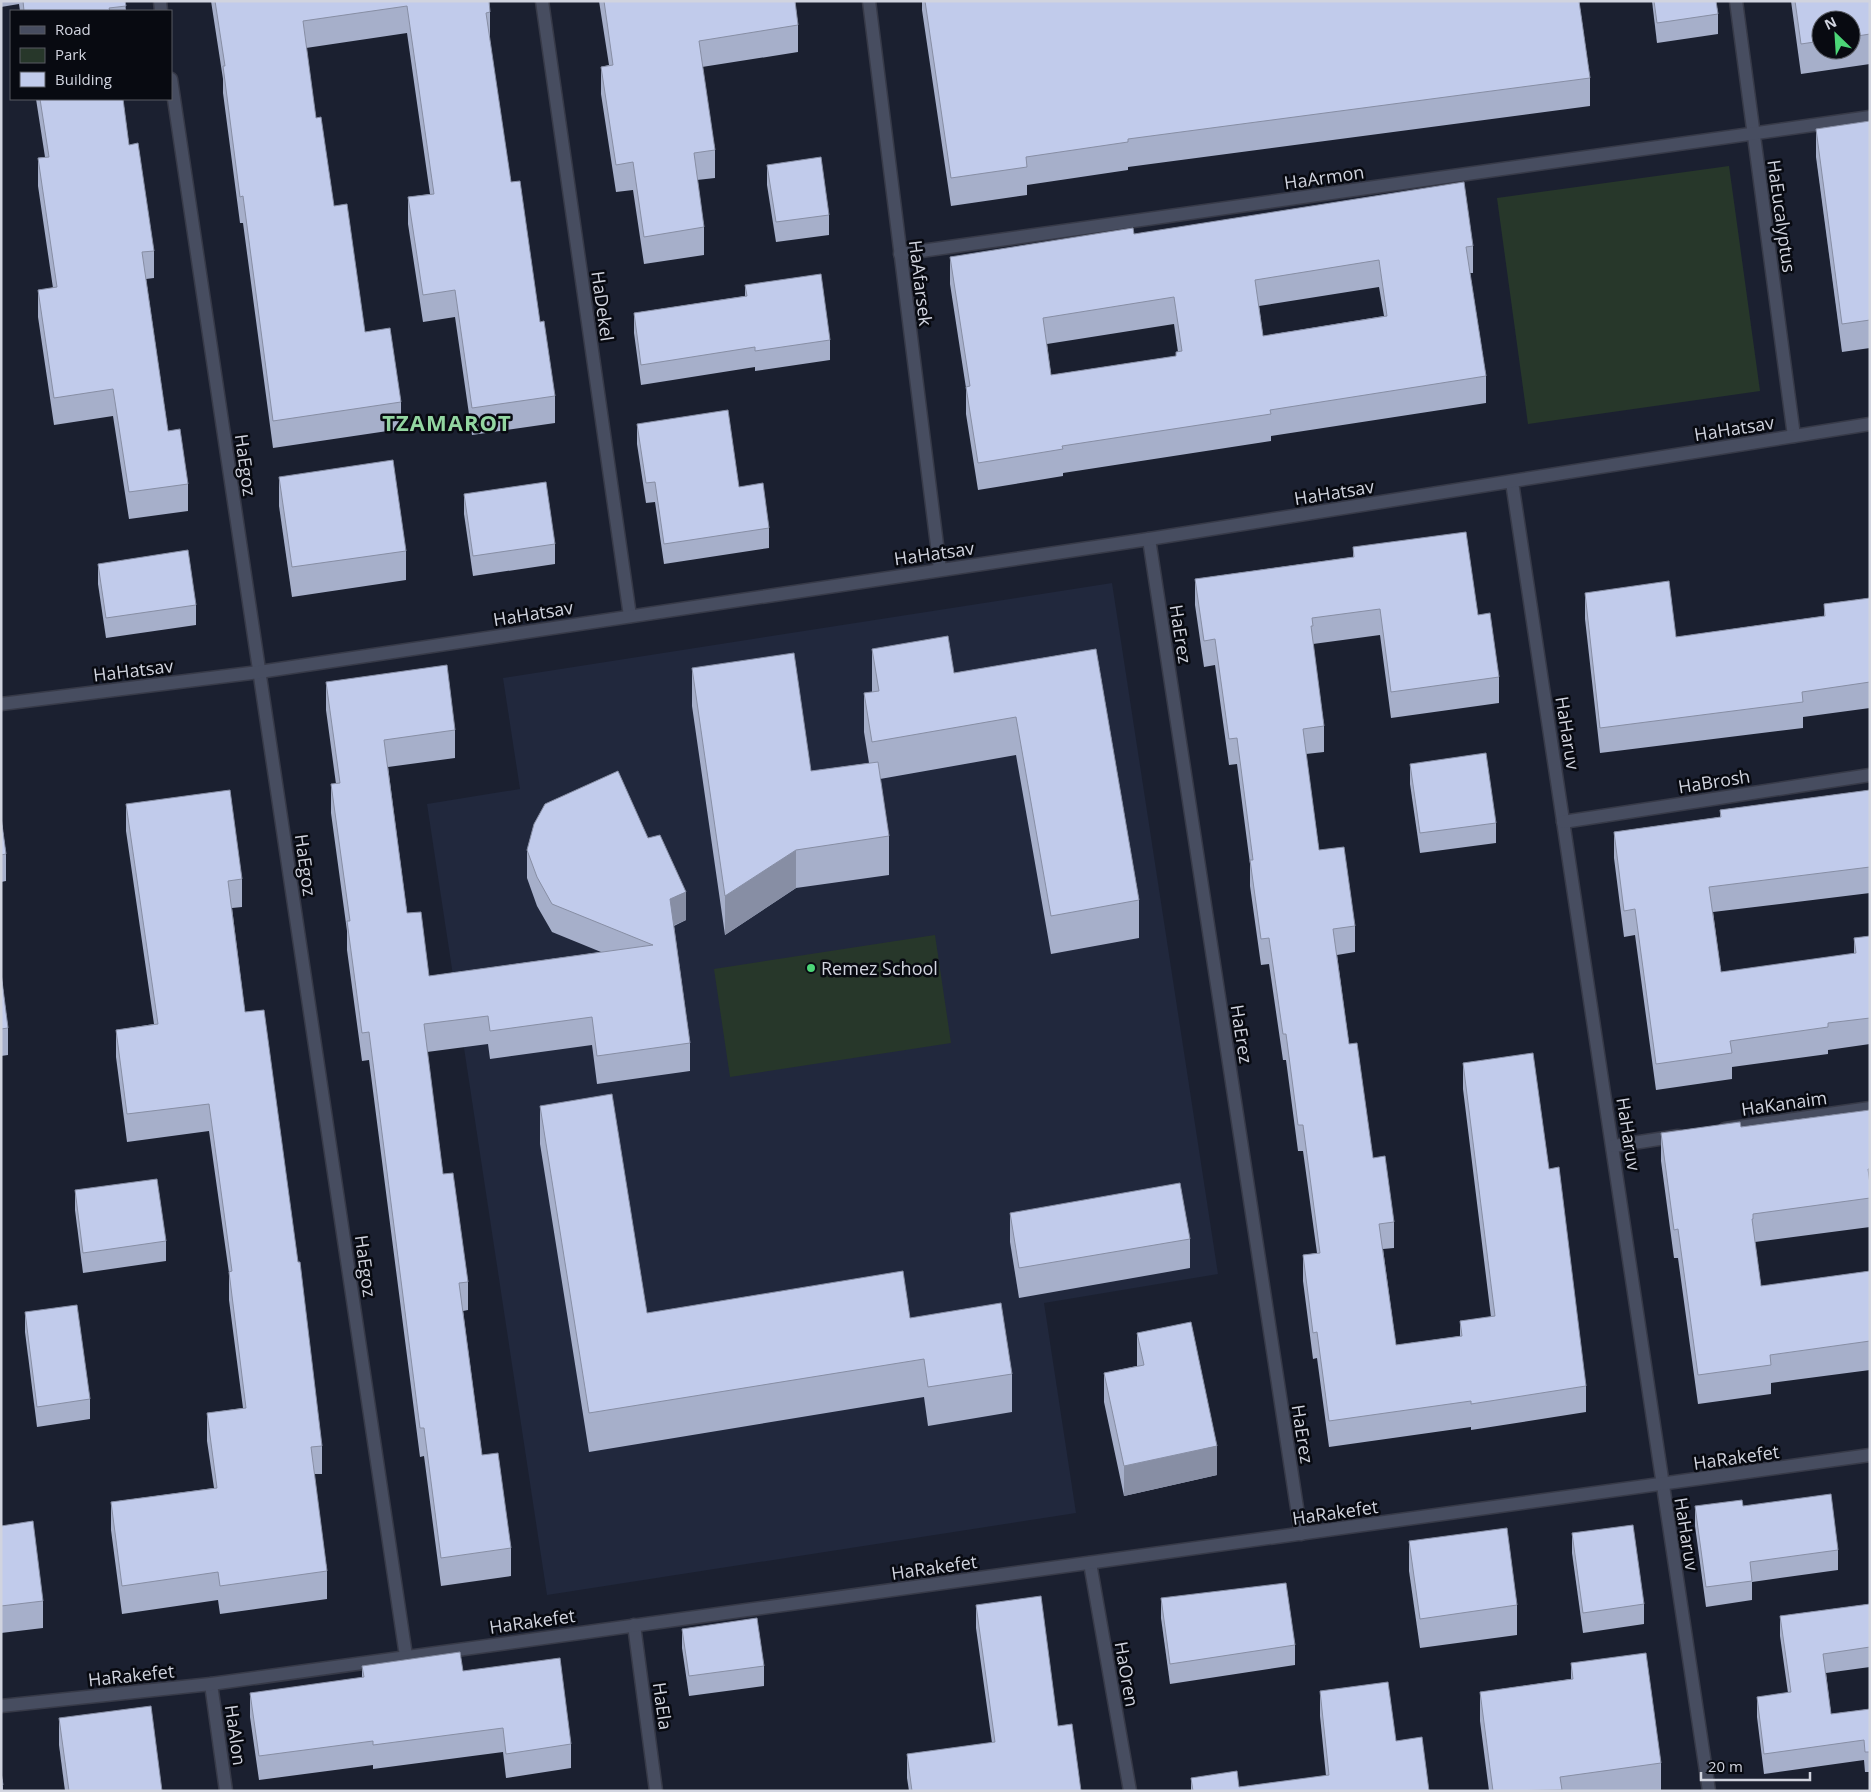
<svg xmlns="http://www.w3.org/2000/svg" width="1871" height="1792" viewBox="0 0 1871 1792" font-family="'Open Sans',sans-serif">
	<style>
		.built { fill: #21283d }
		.green { fill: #27372a }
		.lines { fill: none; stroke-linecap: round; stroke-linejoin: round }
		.minor-casing { stroke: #373a48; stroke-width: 15 }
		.minor { stroke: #474d60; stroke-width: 12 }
		.wall { fill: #a6afca; fill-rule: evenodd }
		.shaded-wall { fill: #878ea4 }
		.building { fill: #c1cbeb; stroke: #878ea4; fill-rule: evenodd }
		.poi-dot { fill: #4cd677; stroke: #080a11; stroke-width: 2 }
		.labels { text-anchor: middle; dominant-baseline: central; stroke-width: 5; stroke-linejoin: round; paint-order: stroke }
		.street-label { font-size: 18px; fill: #d1d4df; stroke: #080a11 }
		.poi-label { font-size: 18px; fill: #d1d4df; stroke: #080a11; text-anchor: start }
		.district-label { font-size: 22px; font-weight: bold; letter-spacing: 1px; fill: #93d6a1; stroke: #080a11 }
	</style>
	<rect width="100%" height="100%" fill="#1b2030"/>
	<path class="built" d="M 1112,583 L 1218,1274 L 1044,1303 L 1076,1513 L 547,1595 L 427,804 L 520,789 L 503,678 Z"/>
	<g class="green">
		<path d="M 1729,166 L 1760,391 L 1528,424 L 1497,198 Z"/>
		<path d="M 935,935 L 951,1043 L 730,1077 L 714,969 Z"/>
	</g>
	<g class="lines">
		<defs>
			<g id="minor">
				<path d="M 160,1 L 161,11"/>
				<path d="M 542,1 L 630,616"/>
				<path d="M 869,1 L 940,569"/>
				<path d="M 1736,1 L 1794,436"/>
				<path d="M 171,79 L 406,1656"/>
				<path d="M 900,254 L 1870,117"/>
				<path d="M 1512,482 L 1709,1791"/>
				<path d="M 1149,539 L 1301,1534"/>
				<path d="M 1,704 L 259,672 L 1149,539 L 1870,424"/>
				<path d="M 1563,822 L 1870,775"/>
				<path d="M 1725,1129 L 1870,1108"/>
				<path d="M 1614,1146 L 1678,1136"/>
				<path d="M 1090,1563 L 1130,1791"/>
				<path d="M 634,1625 L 656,1791"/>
				<path d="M 211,1684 L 226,1791"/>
				<path d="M 1,1706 L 211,1684 L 1870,1455"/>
			</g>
		</defs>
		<use href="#minor" class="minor-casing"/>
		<use href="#minor" class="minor"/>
	</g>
	<g class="wall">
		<path d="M 1,1 L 125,1 L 126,11 L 20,11 L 19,4 L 1,7 Z"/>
		<path d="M 211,1 L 489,1 L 490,12 L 490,39 L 489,39 L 511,182 L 555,396 L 555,423 L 472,435 L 455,317 L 423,322 L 408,224 L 408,197 L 430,194 L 407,33 L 306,48 L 316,118 L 334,206 L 365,332 L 401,402 L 401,429 L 273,448 L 243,223 L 240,223 L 223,93 L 223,79 Z"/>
		<path d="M 599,1 L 795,1 L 798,25 L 798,52 L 702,67 L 715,150 L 715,178 L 697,180 L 704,227 L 704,255 L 644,264 L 633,190 L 616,192 L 601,94 L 601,67 L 609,65 Z"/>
		<path d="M 922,1 L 1579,1 L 1590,78 L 1590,106 L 1128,167 L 1128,170 L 1027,185 L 1027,195 L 951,206 L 922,10 Z"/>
		<path d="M 1652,1 L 1716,1 L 1718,14 L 1718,34 L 1657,43 Z"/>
		<path d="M 1791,1 L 1870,1 L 1870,64 L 1801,74 ZM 1821,20 L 1851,20 L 1851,50 L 1821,50 Z"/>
		<path d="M 36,99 L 123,99 L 129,145 L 154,251 L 154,278 L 146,279 L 168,431 L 188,484 L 188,511 L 129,519 L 113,416 L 54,425 L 38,317 L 38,290 L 53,288 L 38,186 L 38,158 L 45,157 Z"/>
		<path d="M 1870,121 L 1870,348 L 1842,352 L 1816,157 L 1816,129 Z"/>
		<path d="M 767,165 L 829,215 L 829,235 L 776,242 L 767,185 Z"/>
		<path d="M 1134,234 L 1473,246 L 1473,273 L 1470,273 L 1486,376 L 1486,403 L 1271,436 L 1271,441 L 1063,473 L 1063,476 L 978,490 L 966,414 L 966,388 L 950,284 L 950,257 ZM 1379,287 L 1384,316 L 1263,336 L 1259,306 ZM 1174,324 L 1178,352 L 1176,352 L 1176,356 L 1051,375 L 1047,344 Z"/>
		<path d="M 745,285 L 830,340 L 830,360 L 755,371 L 755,367 L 641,385 L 634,333 L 634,313 L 745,296 Z"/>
		<path d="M 637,424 L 739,487 L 769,528 L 769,548 L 664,564 L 655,502 L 646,503 L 637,444 Z"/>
		<path d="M 279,477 L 406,551 L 406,580 L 292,597 L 279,506 Z"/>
		<path d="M 464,494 L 555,544 L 555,564 L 473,576 L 464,514 Z"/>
		<path d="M 1353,547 L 1478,615 L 1499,677 L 1499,703 L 1391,718 L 1380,635 L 1313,644 L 1324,726 L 1324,752 L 1306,754 L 1319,850 L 1355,926 L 1355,952 L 1337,955 L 1349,1044 L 1373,1158 L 1394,1222 L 1394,1248 L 1383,1249 L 1396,1345 L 1460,1336 L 1460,1321 L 1491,1317 L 1463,1089 L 1463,1063 L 1549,1169 L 1586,1386 L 1586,1412 L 1471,1430 L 1471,1427 L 1329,1447 L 1317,1358 L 1313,1359 L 1303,1281 L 1303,1255 L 1317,1253 L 1303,1151 L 1298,1151 L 1286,1060 L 1283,1060 L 1269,964 L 1261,965 L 1250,886 L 1250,864 L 1237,764 L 1229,765 L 1215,665 L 1204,667 L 1195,605 L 1195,579 L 1353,557 Z"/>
		<path d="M 98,564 L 196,605 L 196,625 L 106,638 L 98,584 Z"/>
		<path d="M 1585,593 L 1676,637 L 1824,616 L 1824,604 L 1870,598 L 1870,708 L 1803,717 L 1803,728 L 1600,753 L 1585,619 Z"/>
		<path d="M 872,649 L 954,673 L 1096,649 L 1139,900 L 1139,938 L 1051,954 L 1016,755 L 880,779 L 889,836 L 889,875 L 796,888 L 725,935 L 692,706 L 692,668 L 811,771 L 869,763 L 864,732 L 864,693 L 872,692 Z"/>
		<path d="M 326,682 L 455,730 L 455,758 L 388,767 L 407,913 L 429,976 L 601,952 L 552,932 L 537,906 L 527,878 L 527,850 L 648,838 L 686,920 L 674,926 L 690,1043 L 690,1071 L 597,1084 L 592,1045 L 490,1059 L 488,1044 L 427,1052 L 443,1174 L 468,1282 L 468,1310 L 463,1311 L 482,1455 L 511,1548 L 511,1576 L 441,1586 L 424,1456 L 420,1457 L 369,1060 L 362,1061 L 347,950 L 347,931 L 331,813 L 331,784 L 336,784 L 326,710 Z"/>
		<path d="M 1410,764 L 1496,823 L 1496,843 L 1420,853 L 1410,784 Z"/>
		<path d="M 1870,790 L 1870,893 L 1713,912 L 1721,972 L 1854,954 L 1854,938 L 1870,936 L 1870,1044 L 1828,1050 L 1828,1054 L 1732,1067 L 1732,1079 L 1656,1090 L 1635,935 L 1624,937 L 1614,858 L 1614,832 L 1720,817 L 1720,810 Z"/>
		<path d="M 126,804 L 242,879 L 242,907 L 232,908 L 245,1012 L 322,1446 L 322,1474 L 314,1474 L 327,1571 L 327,1599 L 220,1614 L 218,1600 L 122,1614 L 111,1530 L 111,1502 L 214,1488 L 207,1441 L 207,1413 L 243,1408 L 229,1300 L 229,1273 L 209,1131 L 127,1142 L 116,1057 L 116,1030 L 154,1024 L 126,831 Z"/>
		<path d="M 1,817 L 6,854 L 6,881 L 1,882 Z"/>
		<path d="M 1,973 L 8,1028 L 8,1055 L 1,1056 Z"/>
		<path d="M 540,1106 L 647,1313 L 910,1318 L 1012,1374 L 1012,1412 L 928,1426 L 924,1397 L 589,1452 L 540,1144 Z"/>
		<path d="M 1870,1110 L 1870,1227 L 1755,1242 L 1761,1286 L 1870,1271 L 1870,1370 L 1771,1383 L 1771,1394 L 1698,1404 L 1678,1258 L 1674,1258 L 1661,1161 L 1661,1133 L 1741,1127 Z"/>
		<path d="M 75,1190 L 166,1241 L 166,1261 L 83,1273 L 75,1210 Z"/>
		<path d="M 1010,1213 L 1190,1239 L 1190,1268 L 1019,1298 L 1010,1242 Z"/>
		<path d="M 25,1312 L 90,1399 L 90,1419 L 37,1427 L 25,1332 Z"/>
		<path d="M 1137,1333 L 1217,1475 L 1124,1496 L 1104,1402 L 1104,1373 L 1137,1366 Z"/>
		<path d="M 1695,1506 L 1838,1550 L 1838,1570 L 1752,1582 L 1752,1600 L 1706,1607 L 1695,1526 Z"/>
		<path d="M 1,1526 L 43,1601 L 43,1628 L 1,1633 Z"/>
		<path d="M 1572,1533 L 1644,1604 L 1644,1624 L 1583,1633 L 1572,1553 Z"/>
		<path d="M 1409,1541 L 1517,1605 L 1517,1635 L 1420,1648 L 1409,1571 Z"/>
		<path d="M 1161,1598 L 1295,1645 L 1295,1665 L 1170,1684 L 1161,1618 Z"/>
		<path d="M 1870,1604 L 1870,1667 L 1826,1673 L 1831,1714 L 1870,1709 L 1870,1772 L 1865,1772 L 1864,1760 L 1764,1774 L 1757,1717 L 1757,1697 L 1788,1693 L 1780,1636 L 1780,1616 Z"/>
		<path d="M 976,1605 L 1058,1726 L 1081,1791 L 909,1791 L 907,1778 L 907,1754 L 992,1743 L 976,1628 Z"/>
		<path d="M 682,1629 L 764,1666 L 764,1686 L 689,1696 L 682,1648 Z"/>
		<path d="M 1571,1663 L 1661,1763 L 1661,1791 L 1489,1791 L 1480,1721 L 1480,1692 L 1571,1679 Z"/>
		<path d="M 362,1666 L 463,1671 L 571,1744 L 571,1768 L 506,1778 L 503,1752 L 373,1769 L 373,1765 L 259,1780 L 250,1717 L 250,1693 L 362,1678 Z"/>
		<path d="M 1320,1691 L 1396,1741 L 1429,1791 L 1191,1791 L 1191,1778 L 1239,1787 L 1326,1776 L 1320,1716 Z"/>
		<path d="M 59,1718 L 162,1791 L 65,1791 L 59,1745 Z"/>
		<path d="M 1,1772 L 3,1785 L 3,1791 L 1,1791 Z"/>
	</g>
	<g class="shaded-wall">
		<path d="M 796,850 L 796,888 L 725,935 L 725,896 Z"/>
		<path d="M 686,892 L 686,920 L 670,927 L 670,899 Z"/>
		<path d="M 1217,1446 L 1217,1475 L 1124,1496 L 1124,1466 Z"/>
	</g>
	<g class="building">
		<path d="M 23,1 L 125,1 L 126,6 L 109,8 L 110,11 L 24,11 Z"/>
		<path d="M 215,1 L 489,1 L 490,12 L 486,13 L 511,182 L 520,181 L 540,322 L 544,321 L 555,396 L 472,408 L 455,290 L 423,295 L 408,197 L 434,194 L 407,6 L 303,21 L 316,118 L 321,117 L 334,206 L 347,204 L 365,332 L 390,328 L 401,402 L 273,421 L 243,196 L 240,197 L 223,66 L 225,66 Z"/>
		<path d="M 604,1 L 795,1 L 798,25 L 699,41 L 715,150 L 694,153 L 704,227 L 644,237 L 633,162 L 616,165 L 601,67 L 613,65 Z"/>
		<path d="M 925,1 L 1579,1 L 1590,78 L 1128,139 L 1128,142 L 1026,157 L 1027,167 L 951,178 Z"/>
		<path d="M 1654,1 L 1716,1 L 1718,14 L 1657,23 Z"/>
		<path d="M 1795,1 L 1870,1 L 1870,34 L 1851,37 L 1851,20 L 1821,20 L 1821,41 L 1801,44 Z"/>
		<path d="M 40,99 L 123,99 L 129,145 L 138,143 L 154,251 L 142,252 L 168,431 L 180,429 L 188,484 L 129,492 L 113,389 L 54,398 L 38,290 L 57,287 L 38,158 L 49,157 Z"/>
		<path d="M 1870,121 L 1870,320 L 1842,324 L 1816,129 Z"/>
		<path d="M 821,157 L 829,215 L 776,222 L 767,165 Z"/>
		<path d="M 1464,182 L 1473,246 L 1466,247 L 1486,376 L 1270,410 L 1271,414 L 1062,446 L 1063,449 L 978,463 L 966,387 L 970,386 L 950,257 L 1133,228 L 1134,234 ZM 1379,260 L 1387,316 L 1263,336 L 1255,280 ZM 1174,297 L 1182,351 L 1176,352 L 1176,356 L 1051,375 L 1043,318 Z"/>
		<path d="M 821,274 L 830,340 L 755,351 L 755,347 L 641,365 L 634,313 L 747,296 L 745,285 Z"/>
		<path d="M 728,410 L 739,487 L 763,483 L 769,528 L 664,544 L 655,482 L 646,483 L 637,424 Z"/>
		<path d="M 393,460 L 406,551 L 292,567 L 279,477 Z"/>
		<path d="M 546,482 L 555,544 L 473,556 L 464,494 Z"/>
		<path d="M 1466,532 L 1478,615 L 1490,613 L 1499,677 L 1391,692 L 1380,609 L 1312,618 L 1313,626 L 1311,626 L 1324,726 L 1303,729 L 1319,850 L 1344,847 L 1355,926 L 1333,929 L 1349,1044 L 1357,1043 L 1373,1158 L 1385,1156 L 1394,1222 L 1379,1224 L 1396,1345 L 1462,1336 L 1460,1321 L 1495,1316 L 1463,1063 L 1533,1053 L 1549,1169 L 1559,1167 L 1586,1386 L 1471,1404 L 1471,1401 L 1329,1421 L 1317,1332 L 1313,1333 L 1303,1255 L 1320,1253 L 1303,1125 L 1298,1125 L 1286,1034 L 1283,1034 L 1269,938 L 1261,939 L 1250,860 L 1253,860 L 1237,738 L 1229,739 L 1215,639 L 1204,641 L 1195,579 L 1354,557 L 1353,547 Z"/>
		<path d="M 188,550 L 196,605 L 106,618 L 98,564 Z"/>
		<path d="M 1669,581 L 1676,637 L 1825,616 L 1824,604 L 1870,598 L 1870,682 L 1802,692 L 1803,702 L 1600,728 L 1585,593 Z"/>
		<path d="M 948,636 L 954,673 L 1096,649 L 1139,900 L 1051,916 L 1016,717 L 872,742 L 864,693 L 879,691 L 872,649 Z"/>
		<path d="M 794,653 L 811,771 L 878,762 L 889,836 L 796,850 L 725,896 L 692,668 Z"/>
		<path d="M 447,665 L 455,730 L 384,740 L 407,913 L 421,912 L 429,976 L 653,945 L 552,904 L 537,877 L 527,850 L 534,824 L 545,804 L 618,771 L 648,838 L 660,835 L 686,892 L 670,899 L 690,1043 L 597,1056 L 592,1017 L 490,1031 L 488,1016 L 424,1024 L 443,1174 L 453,1173 L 468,1282 L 459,1283 L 482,1455 L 498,1453 L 511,1548 L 441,1558 L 424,1428 L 420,1428 L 369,1032 L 362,1033 L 347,921 L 350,921 L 331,784 L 340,783 L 326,682 Z"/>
		<path d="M 1486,753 L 1496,823 L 1420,833 L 1410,764 Z"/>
		<path d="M 230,790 L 242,879 L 228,881 L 245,1012 L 264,1010 L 298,1262 L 300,1262 L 322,1446 L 311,1447 L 327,1571 L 220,1586 L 218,1572 L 122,1586 L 111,1502 L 217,1488 L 207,1413 L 246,1408 L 229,1272 L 232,1271 L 209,1104 L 127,1114 L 116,1030 L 158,1024 L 126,804 Z"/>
		<path d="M 1870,790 L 1870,867 L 1709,887 L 1721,972 L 1856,953 L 1854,938 L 1870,936 L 1870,1018 L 1828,1023 L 1828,1027 L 1730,1041 L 1732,1053 L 1656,1064 L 1635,909 L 1624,911 L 1614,832 L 1721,817 L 1720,810 Z"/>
		<path d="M 1,817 L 6,854 L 1,855 Z"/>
		<path d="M 1,973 L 8,1028 L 1,1029 Z"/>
		<path d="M 612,1094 L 647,1313 L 903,1271 L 910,1318 L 1001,1303 L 1012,1374 L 928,1387 L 924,1359 L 589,1413 L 540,1106 Z"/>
		<path d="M 1870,1110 L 1870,1169 L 1868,1169 L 1870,1184 L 1870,1198 L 1753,1214 L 1753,1219 L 1752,1219 L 1761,1286 L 1870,1271 L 1870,1341 L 1770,1355 L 1771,1365 L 1698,1375 L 1678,1229 L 1674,1230 L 1661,1133 L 1740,1122 L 1741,1127 Z"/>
		<path d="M 157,1179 L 166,1241 L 83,1253 L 75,1190 Z"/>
		<path d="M 1180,1183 L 1190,1239 L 1019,1268 L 1010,1213 Z"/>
		<path d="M 77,1305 L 90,1399 L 37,1407 L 25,1312 Z"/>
		<path d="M 1191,1322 L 1217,1446 L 1124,1466 L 1104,1373 L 1144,1365 L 1137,1333 Z"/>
		<path d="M 1831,1494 L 1838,1550 L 1750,1562 L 1752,1581 L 1706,1587 L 1695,1506 L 1742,1500 L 1743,1506 Z"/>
		<path d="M 33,1521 L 43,1601 L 1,1606 L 1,1526 Z"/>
		<path d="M 1633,1525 L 1644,1604 L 1583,1613 L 1572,1533 Z"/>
		<path d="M 1507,1528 L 1517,1605 L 1420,1619 L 1409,1541 Z"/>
		<path d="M 1286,1583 L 1295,1645 L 1170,1664 L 1161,1598 Z"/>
		<path d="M 1041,1596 L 1058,1726 L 1072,1724 L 1081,1791 L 912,1791 L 907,1754 L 995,1742 L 976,1605 Z"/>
		<path d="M 1870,1604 L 1870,1647 L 1823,1654 L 1831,1714 L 1870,1709 L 1870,1752 L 1865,1752 L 1864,1740 L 1764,1754 L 1757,1697 L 1791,1692 L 1780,1616 Z"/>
		<path d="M 757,1618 L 764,1666 L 689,1676 L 682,1629 Z"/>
		<path d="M 460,1652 L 463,1671 L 560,1658 L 571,1744 L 506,1754 L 503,1728 L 373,1745 L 373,1741 L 259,1756 L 250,1693 L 364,1677 L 362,1666 Z"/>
		<path d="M 1646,1653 L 1661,1763 L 1560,1777 L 1562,1790 L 1493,1791 L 1480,1692 L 1573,1679 L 1571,1663 Z"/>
		<path d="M 1388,1682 L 1396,1741 L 1422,1737 L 1429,1791 L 1193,1791 L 1191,1778 L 1237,1771 L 1239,1787 L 1329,1775 L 1320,1691 Z"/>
		<path d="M 151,1706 L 162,1791 L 69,1791 L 59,1718 Z"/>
		<path d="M 1,1772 L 3,1785 L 1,1786 Z"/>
	</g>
	<circle class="poi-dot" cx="811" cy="968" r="5"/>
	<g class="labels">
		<g class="street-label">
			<text transform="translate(1324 177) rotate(-8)">HaArmon</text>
			<text transform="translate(1782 216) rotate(82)">HaEucalyptus</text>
			<text transform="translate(921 283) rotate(83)">HaAfarsek</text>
			<text transform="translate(603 306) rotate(82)">HaDekel</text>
			<text transform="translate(1734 428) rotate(-9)">HaHatsav</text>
			<text transform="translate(246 465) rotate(82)">HaEgoz</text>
			<text transform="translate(1334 492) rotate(-9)">HaHatsav</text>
			<text transform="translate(934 553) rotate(-8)">HaHatsav</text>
			<text transform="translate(533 613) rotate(-9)">HaHatsav</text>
			<text transform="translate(1181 634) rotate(81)">HaErez</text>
			<text transform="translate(133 670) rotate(-7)">HaHatsav</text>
			<text transform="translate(1568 733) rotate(81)">HaHaruv</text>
			<text transform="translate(1714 781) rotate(-9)">HaBrosh</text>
			<text transform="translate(306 865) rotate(82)">HaEgoz</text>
			<text transform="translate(1242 1034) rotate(81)">HaErez</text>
			<text transform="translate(1784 1103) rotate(-8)">HaKanaim</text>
			<text transform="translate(1629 1134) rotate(81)">HaHaruv</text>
			<text transform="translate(366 1266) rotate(82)">HaEgoz</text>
			<text transform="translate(1303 1434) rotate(81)">HaErez</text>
			<text transform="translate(1736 1457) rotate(-8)">HaRakefet</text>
			<text transform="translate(1335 1512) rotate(-8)">HaRakefet</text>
			<text transform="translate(1687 1534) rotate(81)">HaHaruv</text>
			<text transform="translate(934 1567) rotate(-8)">HaRakefet</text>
			<text transform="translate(532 1621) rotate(-8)">HaRakefet</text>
			<text transform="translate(1127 1674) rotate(80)">HaOren</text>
			<text transform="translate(131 1675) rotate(-6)">HaRakefet</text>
			<text transform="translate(663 1706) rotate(82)">HaEla</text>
			<text transform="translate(236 1735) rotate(82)">HaAlon</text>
		</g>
		<g class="poi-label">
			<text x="821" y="968">Remez School</text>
		</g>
		<g class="district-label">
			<text x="447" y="422">TZAMAROT</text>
		</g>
	</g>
	<rect width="1871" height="1792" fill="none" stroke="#d1d4df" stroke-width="5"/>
	<rect x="10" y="10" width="162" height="90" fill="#080a11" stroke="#585b63"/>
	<rect x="20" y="26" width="25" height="8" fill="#474d60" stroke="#585b63"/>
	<text x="55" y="35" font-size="15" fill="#d1d4df">Road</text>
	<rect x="20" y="48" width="25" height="15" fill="#27372a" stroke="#585b63"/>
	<text x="55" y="60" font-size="15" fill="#d1d4df">Park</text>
	<rect x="20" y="72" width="25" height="15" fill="#c1cbeb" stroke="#585b63"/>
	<text x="55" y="85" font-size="15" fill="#d1d4df">Building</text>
	<g transform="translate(1836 35) rotate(335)"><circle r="24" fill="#080a11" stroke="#585b63"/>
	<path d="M0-4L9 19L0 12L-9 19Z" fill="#4cd677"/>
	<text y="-8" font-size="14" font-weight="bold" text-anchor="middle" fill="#d1d4df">N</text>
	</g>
	<path d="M1701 1772v8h109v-8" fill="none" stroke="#d1d4df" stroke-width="2.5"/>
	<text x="1708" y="1772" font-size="15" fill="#d1d4df" stroke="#080a11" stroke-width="4" paint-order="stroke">20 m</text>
</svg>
